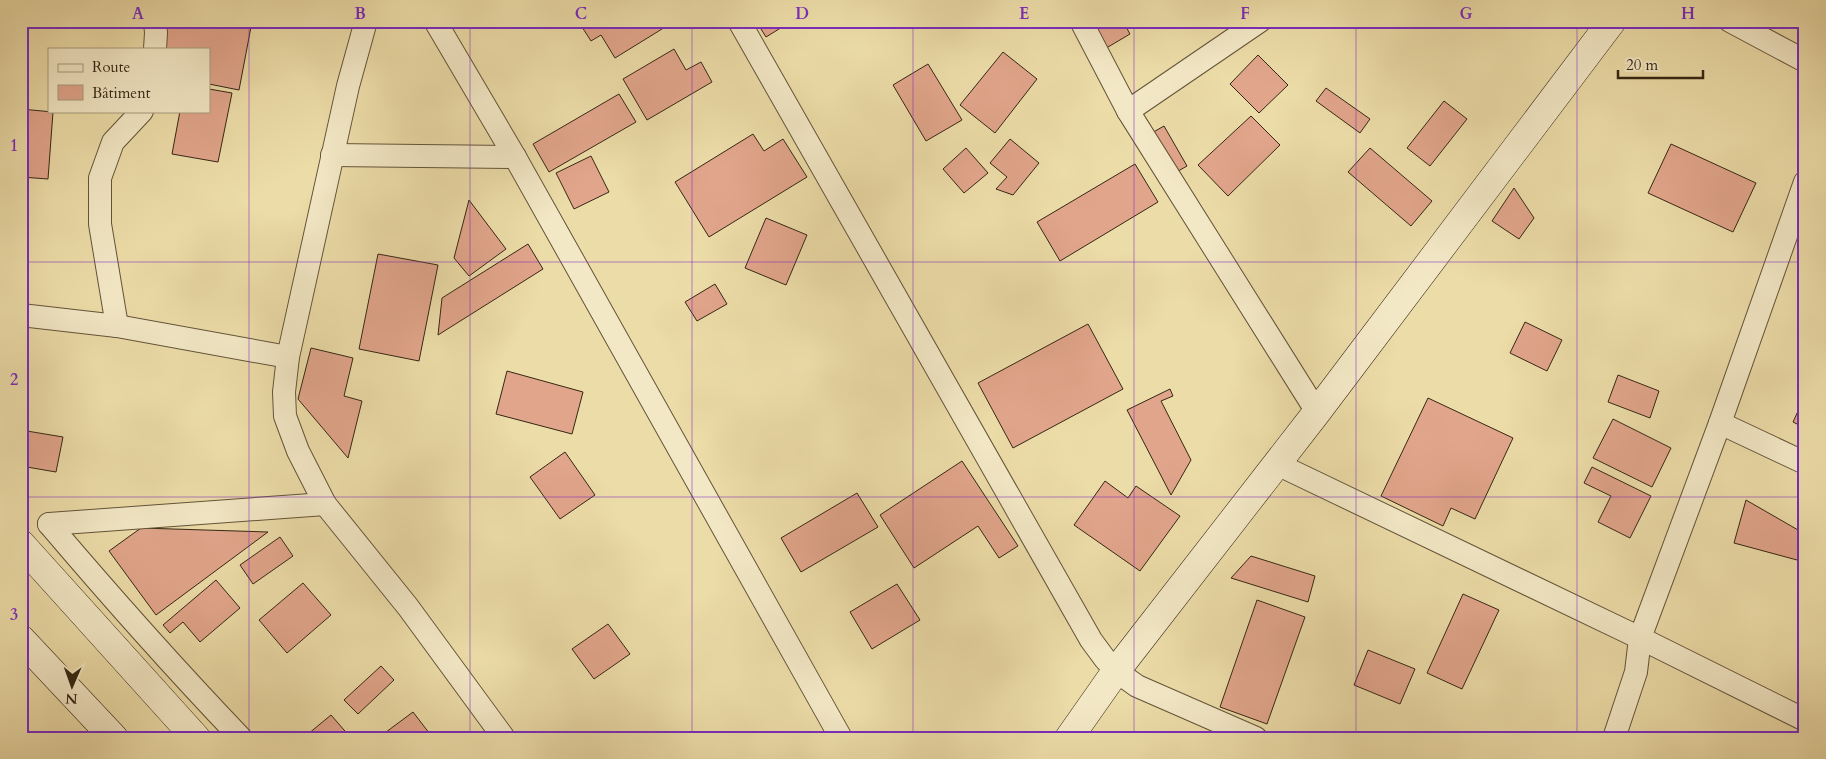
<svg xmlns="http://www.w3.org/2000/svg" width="1826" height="759" viewBox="0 0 1826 759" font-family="Cardo,serif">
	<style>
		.building { fill: #e1a58b; stroke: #352714 }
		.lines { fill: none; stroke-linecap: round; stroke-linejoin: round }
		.street-casing { stroke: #635439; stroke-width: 24 }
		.secondary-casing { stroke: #352714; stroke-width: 29 }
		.street { stroke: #f3e8c6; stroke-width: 22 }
		.secondary { stroke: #f3e8c6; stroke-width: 28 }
		.grid { fill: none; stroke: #7b2cbf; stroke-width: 1; stroke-opacity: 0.55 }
		.neatline { fill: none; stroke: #7b2cbf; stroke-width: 2 }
		.grid-label { font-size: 16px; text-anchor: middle; font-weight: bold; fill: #7b2cbf }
	</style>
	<rect width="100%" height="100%" fill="#ecdca8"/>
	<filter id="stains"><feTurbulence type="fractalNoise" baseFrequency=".004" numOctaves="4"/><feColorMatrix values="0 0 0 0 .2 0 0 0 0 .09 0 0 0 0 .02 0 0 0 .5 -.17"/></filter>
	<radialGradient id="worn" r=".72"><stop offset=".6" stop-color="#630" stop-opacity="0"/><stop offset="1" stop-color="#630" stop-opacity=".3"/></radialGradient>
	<g class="building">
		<path d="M 164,21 L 217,21 L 251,27 L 239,90 L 209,84 L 209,49 L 159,49 Z"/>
		<path d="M 590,21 L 675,21 L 615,58 L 601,35 L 591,41 L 582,27 Z"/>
		<path d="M 756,21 L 792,21 L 766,37 Z"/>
		<path d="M 1086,21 L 1123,21 L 1130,34 L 1103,50 Z"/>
		<path d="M 674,49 L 686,70 L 701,62 L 712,82 L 647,120 L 623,79 Z"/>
		<path d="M 1003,52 L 1037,79 L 995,133 L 960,105 Z"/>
		<path d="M 1258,55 L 1288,85 L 1259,113 L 1230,84 Z"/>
		<path d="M 928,64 L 962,120 L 926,141 L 893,85 Z"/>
		<path d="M 1326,88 L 1370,119 L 1360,133 L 1316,101 Z"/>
		<path d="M 209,89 L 232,93 L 218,162 L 172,154 L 180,111 L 209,111 Z"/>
		<path d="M 619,94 L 636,122 L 549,172 L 533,144 Z"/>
		<path d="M 1444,101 L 1467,119 L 1430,166 L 1407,148 Z"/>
		<path d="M 21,109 L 53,112 L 48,179 L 21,177 Z"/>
		<path d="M 1251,116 L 1280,145 L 1228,196 L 1198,165 Z"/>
		<path d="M 1164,126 L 1187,166 L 1173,174 L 1150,134 Z"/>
		<path d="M 753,134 L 764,151 L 783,139 L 807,177 L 709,237 L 675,182 Z"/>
		<path d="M 1010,139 L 1039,163 L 1013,195 L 996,189 L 1007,177 L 990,163 Z"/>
		<path d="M 1671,144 L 1756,183 L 1733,232 L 1648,193 Z"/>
		<path d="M 966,148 L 988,173 L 964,193 L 943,169 Z"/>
		<path d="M 1370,148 L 1432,201 L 1411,226 L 1348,172 Z"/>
		<path d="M 591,156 L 609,192 L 574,209 L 556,173 Z"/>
		<path d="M 1135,164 L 1158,202 L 1060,261 L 1037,222 Z"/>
		<path d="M 1514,188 L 1534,218 L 1519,239 L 1492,221 Z"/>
		<path d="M 469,200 L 506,249 L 469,276 L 454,258 Z"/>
		<path d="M 766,218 L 807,235 L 786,285 L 745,268 Z"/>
		<path d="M 528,244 L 543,269 L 438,335 L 442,298 Z"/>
		<path d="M 378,254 L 438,265 L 419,361 L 359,349 Z"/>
		<path d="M 715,284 L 727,304 L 697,321 L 685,302 Z"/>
		<path d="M 1525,322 L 1562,340 L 1547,371 L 1510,353 Z"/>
		<path d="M 1088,324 L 1123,389 L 1013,448 L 978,383 Z"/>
		<path d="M 311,348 L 353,358 L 344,396 L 362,401 L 348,458 L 298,399 Z"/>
		<path d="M 507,371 L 583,392 L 572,434 L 496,414 Z"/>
		<path d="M 1618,375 L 1659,391 L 1650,418 L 1608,402 Z"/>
		<path d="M 1170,389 L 1173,396 L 1161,401 L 1191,460 L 1171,495 L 1127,410 Z"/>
		<path d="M 1805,396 L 1805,428 L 1793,422 Z"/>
		<path d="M 1428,398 L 1513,438 L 1475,519 L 1451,508 L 1443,526 L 1381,496 Z"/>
		<path d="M 1613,419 L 1671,448 L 1652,487 L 1593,458 Z"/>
		<path d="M 21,430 L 63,437 L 56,472 L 21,466 Z"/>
		<path d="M 565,452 L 595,495 L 560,519 L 530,477 Z"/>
		<path d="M 962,461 L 1018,546 L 999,558 L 978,526 L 914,568 L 880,515 Z"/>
		<path d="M 1592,467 L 1651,496 L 1630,538 L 1598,522 L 1611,496 L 1584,483 Z"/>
		<path d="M 1105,481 L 1128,498 L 1136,486 L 1180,516 L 1140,571 L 1074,525 Z"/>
		<path d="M 857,493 L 878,527 L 801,572 L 781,538 Z"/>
		<path d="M 1746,500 L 1805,534 L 1805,547 L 1797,560 L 1734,543 Z"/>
		<path d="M 141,528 L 268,532 L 156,615 L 109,551 Z"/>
		<path d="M 280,537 L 293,556 L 253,584 L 240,565 Z"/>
		<path d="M 1251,556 L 1315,576 L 1308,602 L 1231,578 Z"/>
		<path d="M 216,580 L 240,608 L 200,642 L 183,622 L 170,633 L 163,625 Z"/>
		<path d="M 303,583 L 331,615 L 287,653 L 259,620 Z"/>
		<path d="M 897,584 L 920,620 L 872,649 L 850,612 Z"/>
		<path d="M 1463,594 L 1499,610 L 1462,689 L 1427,673 Z"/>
		<path d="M 1257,600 L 1305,617 L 1267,724 L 1220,707 Z"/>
		<path d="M 608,624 L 630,654 L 594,679 L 572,649 Z"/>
		<path d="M 1368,650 L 1415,669 L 1400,704 L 1354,685 Z"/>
		<path d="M 381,666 L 394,680 L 358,714 L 344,700 Z"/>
		<path d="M 413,712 L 433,738 L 378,738 Z"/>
		<path d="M 331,715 L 351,738 L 312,738 L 308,734 Z"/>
	</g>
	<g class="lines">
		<defs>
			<g id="street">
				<path d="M 366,21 L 348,86 L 288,357 L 284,392 L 285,416 L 298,451 L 325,504 L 408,607 L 504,738"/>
				<path d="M 435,21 L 515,157 L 841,738"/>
				<path d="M 739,21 L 1091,640 L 1105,659 L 1116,671 L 1137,686 L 1256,738"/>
				<path d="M 1081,21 L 1128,111 L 1317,412"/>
				<path d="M 1730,21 L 1805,61"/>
				<path d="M 155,49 L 156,33 L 155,21"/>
				<path d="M 1128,111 L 1260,21"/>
				<path d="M 332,155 L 515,157"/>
				<path d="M 21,315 L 117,326 L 288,357"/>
				<path d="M 117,326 L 100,224 L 100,178 L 113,142 L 142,111"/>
				<path d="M 1720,423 L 1805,463"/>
				<path d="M 1277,464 L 1640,638 L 1805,720"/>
				<path d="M 49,524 C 111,597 175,669 241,738"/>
				<path d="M 49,524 L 325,504"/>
				<path d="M 1614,738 L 1636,672 L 1640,638 L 1720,423 L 1805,182"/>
			</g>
			<g id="secondary">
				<path d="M 21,544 L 196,738"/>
				<path d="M 21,639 L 114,738"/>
				<path d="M 1069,738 L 1116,671 L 1317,412 L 1612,21"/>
			</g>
		</defs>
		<use href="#street" class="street-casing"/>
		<use href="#secondary" class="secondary-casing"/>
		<use href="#street" class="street"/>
		<use href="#secondary" class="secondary"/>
	</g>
	<path class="grid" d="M 249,21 L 249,738M 470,21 L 470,738M 692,21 L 692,738M 913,21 L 913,738M 1134,21 L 1134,738M 1356,21 L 1356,738M 1577,21 L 1577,738M 21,262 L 1805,262M 21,497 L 1805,497"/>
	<rect width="1826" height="759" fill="none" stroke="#ecdca8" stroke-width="55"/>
	<rect x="48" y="48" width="162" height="65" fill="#f3e8c6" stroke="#a79b7f"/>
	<rect x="58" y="64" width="25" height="8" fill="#f3e8c6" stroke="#a79b7f"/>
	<text x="92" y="72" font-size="15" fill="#352714">Route</text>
	<rect x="58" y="85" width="25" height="15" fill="#e1a58b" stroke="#a79b7f"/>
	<text x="92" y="98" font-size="15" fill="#352714">Bâtiment</text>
	<g transform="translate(72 686) rotate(182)" stroke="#f3e8c6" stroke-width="4" paint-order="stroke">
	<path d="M0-4L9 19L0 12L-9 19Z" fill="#352714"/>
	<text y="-8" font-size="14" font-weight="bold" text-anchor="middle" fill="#352714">N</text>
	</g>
	<path d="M1618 70v8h85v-8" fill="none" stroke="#352714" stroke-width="2.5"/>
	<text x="1626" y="70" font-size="15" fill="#352714" stroke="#f3e8c6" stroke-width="4" paint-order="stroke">20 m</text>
	<rect x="28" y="28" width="1770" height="704" class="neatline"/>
	<g class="grid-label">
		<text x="138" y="19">A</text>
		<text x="360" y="19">B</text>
		<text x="581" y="19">C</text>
		<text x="802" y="19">D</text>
		<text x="1024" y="19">E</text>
		<text x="1245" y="19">F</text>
		<text x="1466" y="19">G</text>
		<text x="1688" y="19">H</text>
		<text x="14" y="151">1</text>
		<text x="14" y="385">2</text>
		<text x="14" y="620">3</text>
	</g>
	<rect width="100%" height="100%" filter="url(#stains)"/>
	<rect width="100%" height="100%" fill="url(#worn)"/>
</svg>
